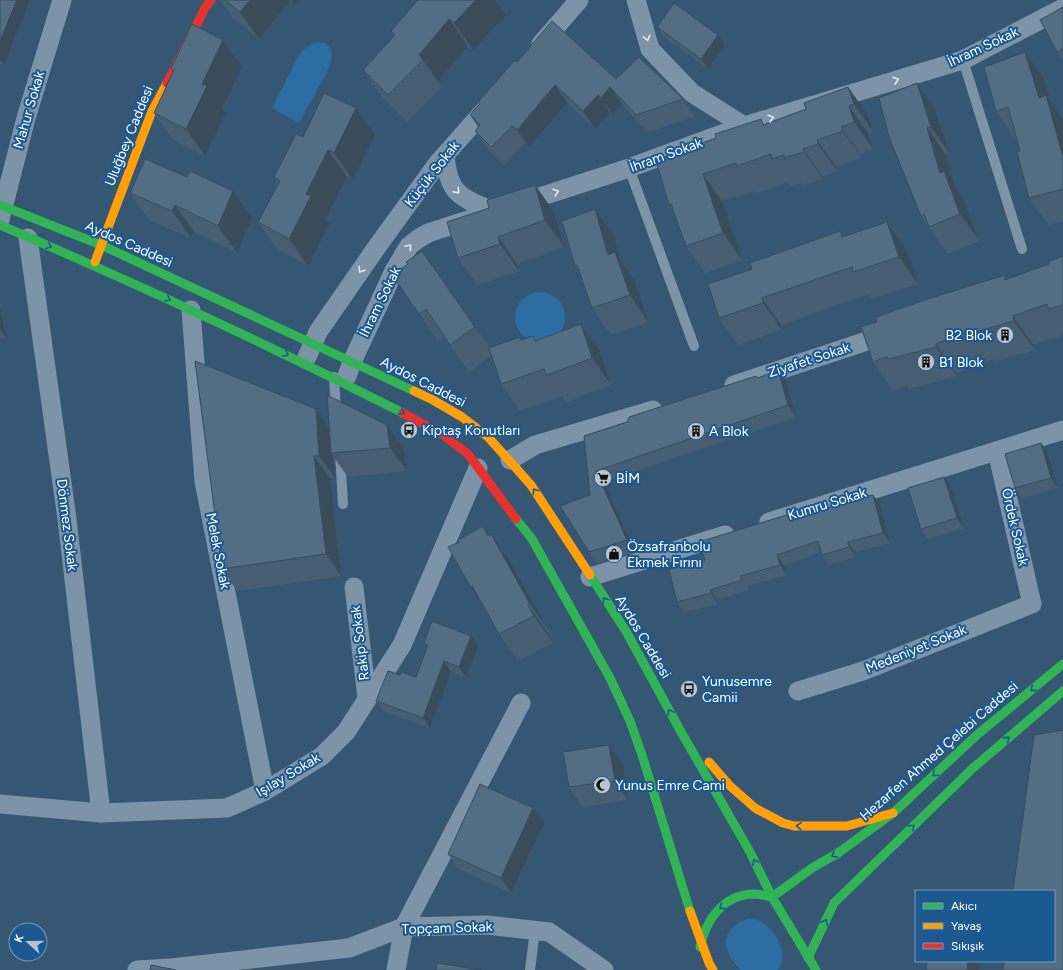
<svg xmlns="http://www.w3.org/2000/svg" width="1063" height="970" viewBox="0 0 1063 970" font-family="Figtree,sans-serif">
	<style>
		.green { fill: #2c6ea4 }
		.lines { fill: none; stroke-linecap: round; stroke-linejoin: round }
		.lane { stroke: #7d93a7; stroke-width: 10 }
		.street { stroke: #7d93a7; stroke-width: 19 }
		.fast { stroke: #30b455; stroke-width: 9 }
		.slow { stroke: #ff9f0a; stroke-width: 9 }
		.jam { stroke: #e5322d; stroke-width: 9 }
		.wall { fill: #475e72 }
		.shaded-wall { fill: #394c5c }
		.building { fill: #526d84; stroke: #394c5c }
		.oneway { stroke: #e5e9ed }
		.oneway2 { stroke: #1b598f }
		.labels { text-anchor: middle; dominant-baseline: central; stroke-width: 4; stroke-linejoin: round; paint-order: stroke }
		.street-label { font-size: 14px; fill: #fff; stroke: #1b598f }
		.poi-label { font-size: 14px; fill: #fff; stroke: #1b598f; text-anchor: start }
	</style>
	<rect width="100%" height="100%" fill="#365774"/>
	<g class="green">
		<path d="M 315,42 C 333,42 334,54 329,68 L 299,123 L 272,108 L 298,57 L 303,50 Z"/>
		<circle cx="540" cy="317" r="25"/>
		<path d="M 748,919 C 753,919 759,919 763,923 C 777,933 789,954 778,970 L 741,970 C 735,964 729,957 727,949 C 722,934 735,922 748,919 Z"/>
	</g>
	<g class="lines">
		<g class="lane">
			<path d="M 963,60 L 1022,249"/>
			<path d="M 629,168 L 694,346"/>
			<path d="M 334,377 L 336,411"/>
			<path d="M 340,453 L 343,504"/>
			<path d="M 530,970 L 535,930"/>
		</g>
		<g class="street">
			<path d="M 636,0 L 650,49 L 692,93 L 744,126"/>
			<path d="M 541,44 L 579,0"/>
			<path d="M 445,156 C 449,195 460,197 493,211"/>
			<path d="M 518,204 L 629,168 L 744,126 L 963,60 L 1063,8"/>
			<path d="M 0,220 L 26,118 L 62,0"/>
			<path d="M 28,238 L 67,519 L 101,813"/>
			<path d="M 191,310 L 204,481 L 265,791"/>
			<path d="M 307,357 L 318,332 L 374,251 L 437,164 L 491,103"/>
			<path d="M 347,376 L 352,362 L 394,271 L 409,246 L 418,239 L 428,233 L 471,219"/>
			<path d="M 734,385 L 891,333"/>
			<path d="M 510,460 L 535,445 L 653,410"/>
			<path d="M 769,522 L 1063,430"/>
			<path d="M 590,577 L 725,535"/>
			<path d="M 354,587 L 367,698"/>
			<path d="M 798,691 L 863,671 L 1032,604 L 997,451"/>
			<path d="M 0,804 L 101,813 L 227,808 L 265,791 L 322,756 L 346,732 L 402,645 L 478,468"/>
			<path d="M 137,970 L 171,968 L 349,948 L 404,927 L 487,925 L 549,932 L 604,970"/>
			<path d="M 396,970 L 404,927 L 521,703"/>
		</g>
		<g class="fast">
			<path d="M 0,205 L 101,245 L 414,391"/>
			<path d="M 0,225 C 136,283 271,346 403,413"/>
			<path d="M 516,519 L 532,539 L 610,678 L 630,721 L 642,755 L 690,911"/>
			<path d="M 590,575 L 627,633 L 680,730 L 750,852 L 772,897 L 816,970"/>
			<path d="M 772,897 L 812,868 L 838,853 L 893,813 L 978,734 L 1063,664"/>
			<path d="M 700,947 C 706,920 723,895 753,894 C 760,894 766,896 772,897"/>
			<path d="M 808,958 L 834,903 L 973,768 L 1063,691"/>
		</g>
		<g class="slow">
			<path d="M 95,262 L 152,111 L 167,83"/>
			<path d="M 414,391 L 433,400 L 462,417 L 488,437 L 531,485 L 590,575"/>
			<path d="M 709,762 L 729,785 L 755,808 L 783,823 L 794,826 L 847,826 L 893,813"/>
			<path d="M 690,911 L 709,963 L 713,970"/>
		</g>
		<g class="jam">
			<path d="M 167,83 L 205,8 L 211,0"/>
			<path d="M 403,413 L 443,435 L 468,454 L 516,519"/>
		</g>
	</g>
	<g class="wall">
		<path d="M 0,0 L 30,0 L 4,65 L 0,64 Z"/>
		<path d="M 220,0 L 299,0 L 295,5 L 290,1 L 259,39 L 233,18 Z"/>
		<path d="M 418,0 L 495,0 L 506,15 L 473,50 L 468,46 L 438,82 L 442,87 L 407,122 L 382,97 L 363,70 L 394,36 L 391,31 Z"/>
		<path d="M 1063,7 L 1063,61 L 1057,52 Z"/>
		<path d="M 657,27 L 725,45 L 708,69 L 664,37 Z"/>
		<path d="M 223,40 L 242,67 L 222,108 L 226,113 L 205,156 L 173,140 L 154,113 L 173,72 L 171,68 Z"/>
		<path d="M 1025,52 L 1044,79 L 1051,102 L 1063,120 L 1063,221 L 1048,225 L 1029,198 L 1020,151 L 1016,138 L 1014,138 L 996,111 Z"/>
		<path d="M 517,62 L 616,79 L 683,99 L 695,116 L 648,132 L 622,104 L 613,115 L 610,112 L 595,129 L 567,103 L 529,147 L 525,143 L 504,165 L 488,149 L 475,131 L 478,127 L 470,115 Z"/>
		<path d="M 917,83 L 935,110 L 950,154 L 946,155 L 955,187 L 963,198 L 979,241 L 948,254 L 921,216 Z"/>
		<path d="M 848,87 L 867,114 L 873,131 L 868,133 L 873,149 L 860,154 L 862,158 L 836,167 L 837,171 L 822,176 L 823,179 L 803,185 L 801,183 L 791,186 L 789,182 L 756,193 L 754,191 L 722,201 L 742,260 L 705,273 L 686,246 L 675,213 L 669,205 L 656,160 L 765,124 L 806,109 Z"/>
		<path d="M 375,135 L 353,180 L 347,177 L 326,219 L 330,223 L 308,266 L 277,249 L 258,222 L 278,184 L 274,177 L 303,137 Z"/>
		<path d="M 535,185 L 554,212 L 564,247 L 517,264 L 519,271 L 477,285 L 458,258 L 489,208 Z"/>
		<path d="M 130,193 L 252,218 L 237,253 L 194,232 L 191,238 L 149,220 Z"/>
		<path d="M 595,209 L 614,236 L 621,261 L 634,279 L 648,322 L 611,335 L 592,308 L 581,275 L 575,266 Z"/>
		<path d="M 887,222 L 906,249 L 918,284 L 872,299 L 869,294 L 781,325 L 782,330 L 738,345 L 719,318 L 844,237 Z"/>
		<path d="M 422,251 L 490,348 L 522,340 L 533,336 L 536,340 L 600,351 L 611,385 L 566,402 L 562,396 L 520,411 L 501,384 L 491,356 L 469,372 L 444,336 L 438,341 L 392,275 L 408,264 Z"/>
		<path d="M 1063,256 L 1063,335 L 1033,345 L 1035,350 L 995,361 L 994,359 L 956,373 L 957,376 L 909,389 L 907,386 L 893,391 L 873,362 L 876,322 L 1007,279 L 1049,264 Z"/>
		<path d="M 0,306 L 6,338 L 0,339 Z"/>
		<path d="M 758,378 L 786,381 L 796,417 L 604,482 L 635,552 L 597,563 L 589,552 L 590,495 L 584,436 L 627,422 Z"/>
		<path d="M 330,429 L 403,448 L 407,471 L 348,477 L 333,456 L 335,478 L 330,478 L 341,576 L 237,591 L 222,569 Z"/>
		<path d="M 1041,443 L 1048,453 L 1058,488 L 1022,498 L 1015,488 Z"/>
		<path d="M 951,487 L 964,528 L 928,539 L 921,529 Z"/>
		<path d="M 873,495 L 880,505 L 890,543 L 855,552 L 856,557 L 829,565 L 822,555 L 821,552 L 784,565 L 787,575 L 747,586 L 749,590 L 717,600 L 718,604 L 684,612 L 677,602 L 793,513 L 796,518 Z"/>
		<path d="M 489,535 L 510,561 L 549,631 L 547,632 L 553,643 L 518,661 L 499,634 Z"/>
		<path d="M 471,636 L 478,646 L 466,677 L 451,672 L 430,728 L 383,711 L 376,701 L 400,675 L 416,677 L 427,648 L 424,643 Z"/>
		<path d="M 609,745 L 623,764 L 628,800 L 582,807 L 569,787 Z"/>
		<path d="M 544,823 L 511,893 L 458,869 L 448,854 Z"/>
	</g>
	<g class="shaded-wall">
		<path d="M 17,0 L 30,0 L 4,65 L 0,60 L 0,41 Z"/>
		<path d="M 250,0 L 289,0 L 290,1 L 259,39 L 240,12 Z"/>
		<path d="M 291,0 L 299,0 L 295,5 Z"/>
		<path d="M 476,0 L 495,0 L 506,15 L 473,50 L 454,23 Z"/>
		<path d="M 449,19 L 468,46 L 438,82 L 423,60 L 419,55 Z"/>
		<path d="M 718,35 L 725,45 L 708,69 L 701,59 Z"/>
		<path d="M 223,40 L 242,67 L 222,108 L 226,113 L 205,156 L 186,129 L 202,84 Z"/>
		<path d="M 1025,52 L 1044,79 L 1051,102 L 1063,120 L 1063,157 L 1039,98 Z"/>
		<path d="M 917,83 L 935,110 L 950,154 L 931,127 Z"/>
		<path d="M 555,85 L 567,103 L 529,147 L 517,130 Z"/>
		<path d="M 610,87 L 622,104 L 613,115 L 601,98 Z"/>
		<path d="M 848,87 L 867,114 L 873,131 L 854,104 Z"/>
		<path d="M 598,95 L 610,112 L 595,129 L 583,111 Z"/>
		<path d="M 849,106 L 868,133 L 873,149 L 854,122 Z"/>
		<path d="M 356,108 L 375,135 L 353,180 L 334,153 Z"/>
		<path d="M 841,127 L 860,154 L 862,158 L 843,131 Z"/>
		<path d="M 927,128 L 946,155 L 955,187 L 963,198 L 979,241 L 960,214 L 940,173 Z"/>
		<path d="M 817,140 L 836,167 L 837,171 L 818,144 Z"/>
		<path d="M 803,149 L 822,176 L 823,179 L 804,152 Z"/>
		<path d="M 328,150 L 347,177 L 326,219 L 330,223 L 308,266 L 289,239 L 306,194 Z"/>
		<path d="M 703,174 L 722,201 L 742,260 L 723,233 Z"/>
		<path d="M 535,185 L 554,212 L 564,247 L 545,220 Z"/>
		<path d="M 233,191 L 252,218 L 237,253 L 218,226 Z"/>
		<path d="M 175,205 L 194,232 L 191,238 L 172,211 Z"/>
		<path d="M 595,209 L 614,236 L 621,261 L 634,279 L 648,322 L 630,295 L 608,255 Z"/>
		<path d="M 887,222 L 906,249 L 918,284 L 899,257 Z"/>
		<path d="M 498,237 L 517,264 L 519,271 L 500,244 Z"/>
		<path d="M 762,298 L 781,325 L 782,330 L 763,303 Z"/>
		<path d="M 0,306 L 6,338 L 0,329 Z"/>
		<path d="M 1013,316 L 1033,345 L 1035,350 L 1014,321 Z"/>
		<path d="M 581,324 L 600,351 L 611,385 L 592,358 Z"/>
		<path d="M 936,344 L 956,373 L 957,376 L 936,347 Z"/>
		<path d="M 778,370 L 786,381 L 796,417 L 788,405 Z"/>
		<path d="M 316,409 L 331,431 L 331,453 L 333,456 L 335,478 L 319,456 Z"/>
		<path d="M 387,425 L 403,448 L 407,471 L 390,448 Z"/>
		<path d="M 1041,443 L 1048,453 L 1058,488 L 1051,478 Z"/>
		<path d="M 314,456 L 330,478 L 341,576 L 326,554 Z"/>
		<path d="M 596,471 L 604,482 L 635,552 L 627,540 Z"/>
		<path d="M 944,477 L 951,487 L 964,528 L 957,518 Z"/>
		<path d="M 873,495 L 880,505 L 890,543 L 883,533 Z"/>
		<path d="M 483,526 L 501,552 L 491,534 L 510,561 L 549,631 L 530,604 L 488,536 Z"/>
		<path d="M 848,542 L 855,552 L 856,557 L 849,547 Z"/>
		<path d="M 777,555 L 784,565 L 787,575 L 780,565 Z"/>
		<path d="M 472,586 L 490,615 L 471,588 Z"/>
		<path d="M 710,590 L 717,600 L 718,604 L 711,593 Z"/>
		<path d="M 528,605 L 547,632 L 553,643 L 534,616 Z"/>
		<path d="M 471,636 L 478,646 L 466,677 L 459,667 Z"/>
		<path d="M 444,661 L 451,672 L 430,728 L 423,718 Z"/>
		<path d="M 609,745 L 623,764 L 628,800 L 615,781 Z"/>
		<path d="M 533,808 L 544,823 L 511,893 L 501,878 Z"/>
		<path d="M 968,961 L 980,961 L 979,970 L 967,970 Z"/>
	</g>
	<g class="building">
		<path d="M 0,0 L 17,0 L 0,41 Z"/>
		<path d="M 225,0 L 250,0 L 240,12 Z"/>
		<path d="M 418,0 L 476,0 L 454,23 L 449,19 L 419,55 L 423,60 L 388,95 L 363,70 L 395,35 L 391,31 Z"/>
		<path d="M 674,3 L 718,35 L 701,59 L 657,27 Z"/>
		<path d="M 1063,7 L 1063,49 L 1057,52 L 1040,20 Z"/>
		<path d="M 552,21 L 616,79 L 639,57 L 683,99 L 636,115 L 610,87 L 601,98 L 598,95 L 583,111 L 555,85 L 517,130 L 513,126 L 491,147 L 475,131 L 480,125 L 470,115 L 480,103 L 478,102 L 515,60 L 517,62 Z"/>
		<path d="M 192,24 L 223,40 L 202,84 L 207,86 L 186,129 L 154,113 L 174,70 L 171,68 Z"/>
		<path d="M 1025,52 L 1039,98 L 1046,95 L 1063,157 L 1063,189 L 1029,198 L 1017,152 L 1020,151 L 1008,107 L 996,111 L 984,67 Z"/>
		<path d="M 917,83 L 931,127 L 927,128 L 940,173 L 944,171 L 960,214 L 929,227 L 924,214 L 921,216 L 889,137 L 879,98 Z"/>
		<path d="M 848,87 L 854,104 L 849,106 L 854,122 L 841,127 L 843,131 L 817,140 L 818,144 L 803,149 L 804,152 L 784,158 L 784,155 L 772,159 L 771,154 L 737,166 L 736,163 L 703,174 L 723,233 L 686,246 L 671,204 L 669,205 L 656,160 L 716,138 L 715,134 L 761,119 L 763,125 L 806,109 L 804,103 Z"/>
		<path d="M 324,93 L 356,108 L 334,153 L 328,150 L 306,194 L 311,196 L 289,239 L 258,222 L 280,181 L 274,177 L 296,134 L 303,137 Z"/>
		<path d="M 145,159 L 187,177 L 190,171 L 233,191 L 218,226 L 175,205 L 172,211 L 130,193 Z"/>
		<path d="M 535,185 L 545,220 L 498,237 L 500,244 L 458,258 L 447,222 L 489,208 L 487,200 Z"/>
		<path d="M 595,209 L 608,255 L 615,252 L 630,295 L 592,308 L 577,265 L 575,266 L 562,221 Z"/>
		<path d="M 887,222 L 899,257 L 853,272 L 852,267 L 762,298 L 763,303 L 719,318 L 708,284 L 752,269 L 750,263 L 840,231 L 842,237 Z"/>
		<path d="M 422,251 L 475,327 L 450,345 L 426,309 L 419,314 L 392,275 L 408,264 L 406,262 Z"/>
		<path d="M 1063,256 L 1063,305 L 1049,309 L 1047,304 L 1013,316 L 1014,321 L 975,332 L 974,329 L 936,344 L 936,347 L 889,359 L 886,357 L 873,362 L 861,327 L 876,322 L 876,317 L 928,299 L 1005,275 L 1005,280 L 1049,264 L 1049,261 Z"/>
		<path d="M 581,324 L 592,358 L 547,375 L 544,369 L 501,384 L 489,348 L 520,337 L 521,340 L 533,336 L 535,341 Z"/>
		<path d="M 195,361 L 316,409 L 319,456 L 314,456 L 326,554 L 222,569 Z"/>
		<path d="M 778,370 L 788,405 L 596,471 L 627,540 L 589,552 L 560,506 L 590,495 L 584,436 L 627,422 L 629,417 L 756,376 L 758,378 Z"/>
		<path d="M 327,395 L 387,425 L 390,448 L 331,453 Z"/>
		<path d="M 1041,443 L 1051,478 L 1015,488 L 1005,454 Z"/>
		<path d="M 944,477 L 957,518 L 921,529 L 908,488 Z"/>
		<path d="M 873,495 L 883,533 L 848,542 L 849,547 L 822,555 L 818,541 L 777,555 L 780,565 L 740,576 L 742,580 L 710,590 L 711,593 L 677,602 L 669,569 L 705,560 L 699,542 L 793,513 L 795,518 L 840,504 Z"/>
		<path d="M 483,526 L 488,536 L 491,534 L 530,604 L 528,605 L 534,616 L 499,634 L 472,586 L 471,588 L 448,547 L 459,542 L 458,540 Z"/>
		<path d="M 432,621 L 471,636 L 459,667 L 444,661 L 423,718 L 376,701 L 388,671 L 400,675 L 402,672 L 416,677 L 428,645 L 424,643 Z"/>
		<path d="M 1063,730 L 1063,970 L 1003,970 L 1004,961 L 1054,961 L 1054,891 L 1013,891 L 1034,735 Z"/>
		<path d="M 609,745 L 615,781 L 569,787 L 563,752 Z"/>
		<path d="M 480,784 L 533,808 L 501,878 L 448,854 Z"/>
		<path d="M 927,961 L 968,961 L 967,970 L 926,970 Z"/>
		<path d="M 437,963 L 482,970 L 436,970 Z"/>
		<path d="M 151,965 L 176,970 L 150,970 Z"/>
	</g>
	<defs><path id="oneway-chevron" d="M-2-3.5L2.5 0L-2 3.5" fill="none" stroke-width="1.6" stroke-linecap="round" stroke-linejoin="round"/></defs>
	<g class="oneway">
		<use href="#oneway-chevron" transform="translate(647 38) rotate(75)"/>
		<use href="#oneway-chevron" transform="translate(896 80) rotate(-17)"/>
		<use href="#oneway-chevron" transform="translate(771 118) rotate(-17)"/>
		<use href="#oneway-chevron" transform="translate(457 191) rotate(49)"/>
		<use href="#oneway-chevron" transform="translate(556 192) rotate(-18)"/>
		<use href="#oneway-chevron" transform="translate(409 247) rotate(-50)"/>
		<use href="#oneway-chevron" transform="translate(361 270) rotate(124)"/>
	</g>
	<g class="oneway2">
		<use href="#oneway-chevron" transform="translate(49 246) rotate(23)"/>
		<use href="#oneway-chevron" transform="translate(168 299) rotate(25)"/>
		<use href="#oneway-chevron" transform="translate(286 354) rotate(25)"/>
		<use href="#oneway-chevron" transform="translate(402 412) rotate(28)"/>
		<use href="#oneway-chevron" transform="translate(535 491) rotate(-124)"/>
		<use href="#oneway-chevron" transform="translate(605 600) rotate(-123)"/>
		<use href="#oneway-chevron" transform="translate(1033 689) rotate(140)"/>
		<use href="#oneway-chevron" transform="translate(670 712) rotate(-118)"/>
		<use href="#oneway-chevron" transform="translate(1007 739) rotate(-41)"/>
		<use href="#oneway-chevron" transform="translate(935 774) rotate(137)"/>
		<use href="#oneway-chevron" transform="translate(799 826) rotate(-177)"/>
		<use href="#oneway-chevron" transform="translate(912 827) rotate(-44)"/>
		<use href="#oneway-chevron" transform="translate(834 855) rotate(149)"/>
		<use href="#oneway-chevron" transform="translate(755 862) rotate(-116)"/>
		<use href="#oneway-chevron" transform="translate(722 907) rotate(144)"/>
		<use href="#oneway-chevron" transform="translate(825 922) rotate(-65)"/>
	</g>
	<defs>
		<symbol id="building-disc" viewBox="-11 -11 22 22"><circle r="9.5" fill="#b9c4ce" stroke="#1b598f"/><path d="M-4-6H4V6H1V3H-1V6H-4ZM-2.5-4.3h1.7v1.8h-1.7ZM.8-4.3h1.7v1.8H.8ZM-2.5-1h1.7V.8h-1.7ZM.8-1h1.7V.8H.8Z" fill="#111"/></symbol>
		<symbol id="bus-disc" viewBox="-11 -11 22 22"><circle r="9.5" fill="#b9c4ce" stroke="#1b598f"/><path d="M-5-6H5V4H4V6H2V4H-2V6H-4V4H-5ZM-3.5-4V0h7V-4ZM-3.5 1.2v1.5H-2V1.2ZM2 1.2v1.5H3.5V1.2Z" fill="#111"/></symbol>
		<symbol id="supermarket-disc" viewBox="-11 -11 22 22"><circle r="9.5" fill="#b9c4ce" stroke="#1b598f"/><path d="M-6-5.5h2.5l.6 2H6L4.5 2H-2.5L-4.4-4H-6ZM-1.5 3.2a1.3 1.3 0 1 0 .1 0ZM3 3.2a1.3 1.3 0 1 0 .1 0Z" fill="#111"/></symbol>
		<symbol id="shop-disc" viewBox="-11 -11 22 22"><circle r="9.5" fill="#b9c4ce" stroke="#1b598f"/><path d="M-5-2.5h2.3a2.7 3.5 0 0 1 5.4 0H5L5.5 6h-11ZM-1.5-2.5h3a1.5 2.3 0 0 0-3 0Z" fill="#111"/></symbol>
		<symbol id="mosque-disc" viewBox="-11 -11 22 22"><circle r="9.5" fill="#b9c4ce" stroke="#1b598f"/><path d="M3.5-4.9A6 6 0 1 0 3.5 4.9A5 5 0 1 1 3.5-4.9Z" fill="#111"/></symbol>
	</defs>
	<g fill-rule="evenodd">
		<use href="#building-disc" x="995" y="325" width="20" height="20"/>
		<use href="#building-disc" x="916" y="352" width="20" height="20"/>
		<use href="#bus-disc" x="399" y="420" width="20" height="20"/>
		<use href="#building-disc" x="686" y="421" width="20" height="20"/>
		<use href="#supermarket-disc" x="593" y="468" width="20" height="20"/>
		<use href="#shop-disc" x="604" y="544" width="20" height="20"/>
		<use href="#bus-disc" x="679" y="679" width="20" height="20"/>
		<use href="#mosque-disc" x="592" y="775" width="20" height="20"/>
	</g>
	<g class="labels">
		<g class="street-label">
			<text transform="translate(983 47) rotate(-25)">İhram Sokak</text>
			<text transform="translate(29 110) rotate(-74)">Mahur Sokak</text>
			<text transform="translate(129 136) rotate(-68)">Uluğbey Caddesi</text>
			<text transform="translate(666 155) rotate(-20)">İhram Sokak</text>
			<text transform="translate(432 174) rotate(-52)">Küçük Sokak</text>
			<text transform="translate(129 244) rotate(24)">Aydos Caddesi</text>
			<text transform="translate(380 302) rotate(-64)">İhram Sokak</text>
			<text transform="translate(809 360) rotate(-18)">Ziyafet Sokak</text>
			<text transform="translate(423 382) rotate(27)">Aydos Caddesi</text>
			<text transform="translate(827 504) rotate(-17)">Kumru Sokak</text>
			<text transform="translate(67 525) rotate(83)">Dönmez Sokak</text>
			<text transform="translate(1015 527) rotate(77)">Ördek Sokak</text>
			<text transform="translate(218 551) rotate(79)">Melek Sokak</text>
			<text transform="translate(643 637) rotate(59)">Aydos Caddesi</text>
			<text transform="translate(360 643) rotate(-97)">Rakip Sokak</text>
			<text transform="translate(916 649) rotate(-22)">Medeniyet Sokak</text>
			<text transform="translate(939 751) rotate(-41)">Hezarfen Ahmed Çelebi Caddesi</text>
			<text transform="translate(288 775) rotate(-31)">Işılay Sokak</text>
			<text transform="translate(447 928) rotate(-2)">Topçam Sokak</text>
		</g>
		<g class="poi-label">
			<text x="992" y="335" text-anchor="end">B2 Blok</text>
			<text x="939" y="362">B1 Blok</text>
			<text x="422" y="430">Kiptaş Konutları</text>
			<text x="709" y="431">A Blok</text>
			<text x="616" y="478">BİM</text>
			<text x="627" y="546">Özsafranbolu<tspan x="627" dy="16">Ekmek Fırını</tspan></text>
			<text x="702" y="681">Yunusemre<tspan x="702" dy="16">Cami̇i̇</tspan></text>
			<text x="615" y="785">Yunus Emre Cami</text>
		</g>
	</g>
	<rect x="915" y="890" width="140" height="72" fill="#1b598f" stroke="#769bbc"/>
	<rect x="923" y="903" width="20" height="6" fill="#30b455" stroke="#769bbc"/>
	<text x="951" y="910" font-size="12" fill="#ffffff">Akıcı</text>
	<rect x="923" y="923" width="20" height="6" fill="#ff9f0a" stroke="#769bbc"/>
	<text x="951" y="930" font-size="12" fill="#ffffff">Yavaş</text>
	<rect x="923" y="943" width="20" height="6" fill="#e5322d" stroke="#769bbc"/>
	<text x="951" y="950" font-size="12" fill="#ffffff">Sıkışık</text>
	<g transform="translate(28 942) rotate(291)"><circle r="19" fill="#1b598f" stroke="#769bbc"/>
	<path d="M0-3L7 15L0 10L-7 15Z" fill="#b9c4ce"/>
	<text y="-6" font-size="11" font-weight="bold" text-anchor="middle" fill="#ffffff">K</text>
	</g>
</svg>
